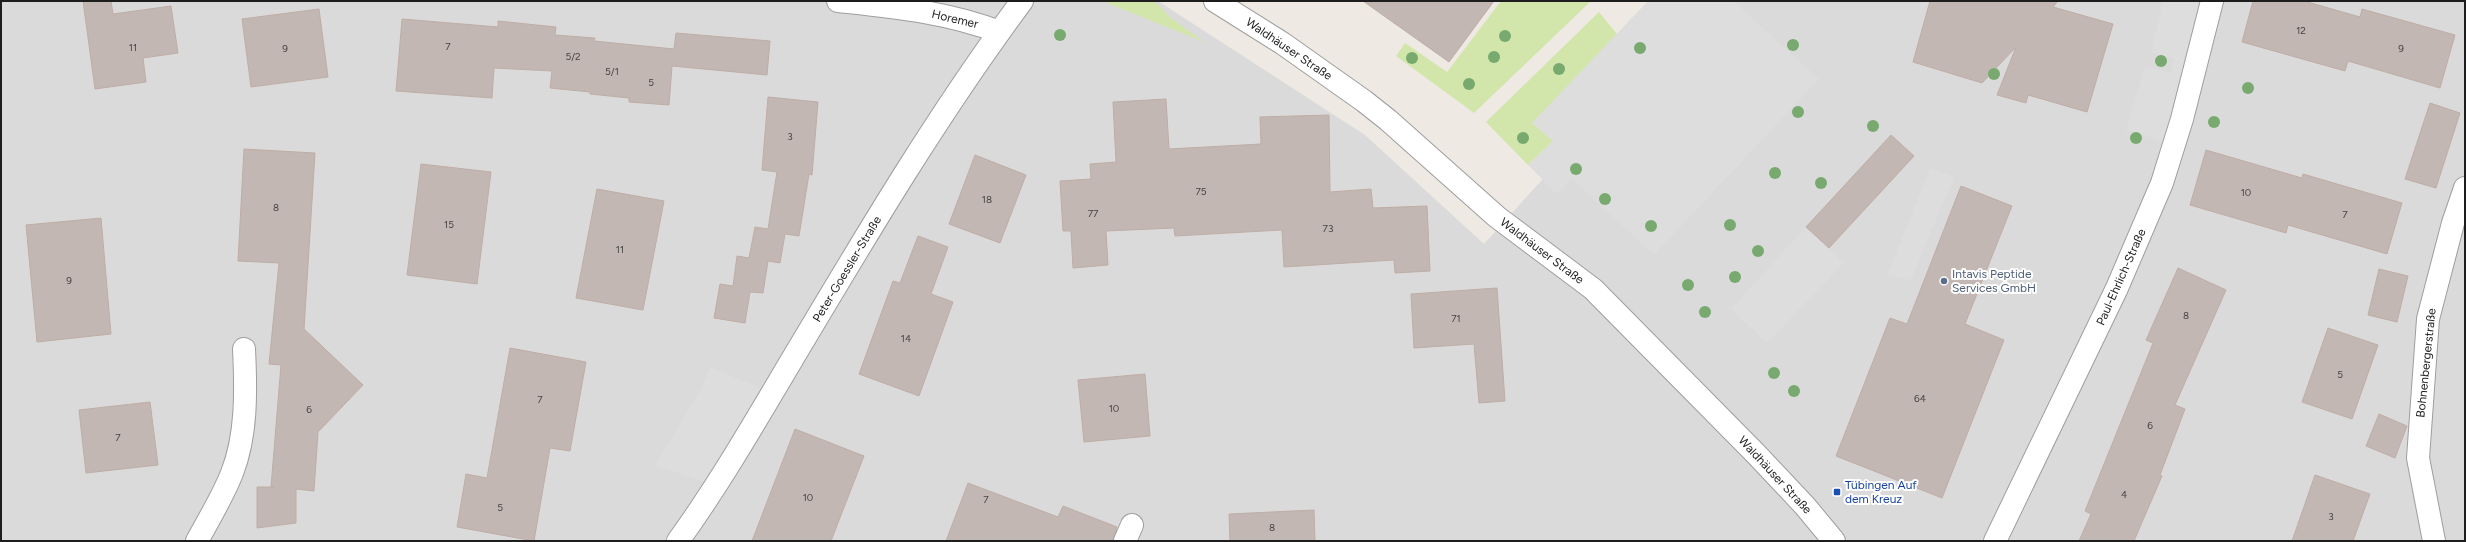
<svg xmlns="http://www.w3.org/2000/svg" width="2466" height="542" viewBox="0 0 2466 542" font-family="Figtree,sans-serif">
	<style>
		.residential { fill: #dbdada }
		.grass { fill: #d2e6ab }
		.parking { fill: #ddd }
		.building { fill: #c2b7b3; stroke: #bfada6 }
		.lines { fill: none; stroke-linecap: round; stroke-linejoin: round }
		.street-casing { stroke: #9e9e9e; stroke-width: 24 }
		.street { stroke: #fff; stroke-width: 22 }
		.tree { fill: #78aa6f }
		.service-dot { fill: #5c6f8a; stroke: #fff; stroke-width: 1.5 }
		.transit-dot { fill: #1a4fb4; stroke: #fff; stroke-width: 1.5 }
		.labels { text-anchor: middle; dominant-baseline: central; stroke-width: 4; stroke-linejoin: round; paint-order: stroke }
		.number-label { font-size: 10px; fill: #464442 }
		.street-label { font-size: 12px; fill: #1d1d1d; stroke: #fff }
		.service-label { font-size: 12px; fill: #4e5e75; stroke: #fff; text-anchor: start }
		.transit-label { font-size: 12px; fill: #164399; stroke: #fff; text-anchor: start }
	</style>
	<rect width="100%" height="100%" fill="#eee9e3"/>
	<path class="residential" d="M 1,1 L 1158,1 L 1365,135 L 1484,244 L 1704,1 L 2465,1 L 2465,541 L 1,541 Z"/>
	<g class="grass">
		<path d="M 1102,1 L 1154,1 L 1171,18 L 1204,42 Z"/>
		<path d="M 1501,1 L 1591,1 L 1474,113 L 1396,56 L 1405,43 L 1447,72 Z"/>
		<path d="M 1599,12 L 1617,34 L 1533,123 L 1553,141 L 1528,165 L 1486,122 Z"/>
	</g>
	<g class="parking">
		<path d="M 1648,1 L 1733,1 L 1819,79 L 1654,255 L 1572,179 L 1557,194 L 1528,165 L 1553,141 L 1532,123 Z"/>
		<path d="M 2163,1 L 2212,1 L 2174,145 L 2126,130 L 2145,66 L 2171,73 L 2174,59 L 2151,52 Z"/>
		<path d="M 1930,168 L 1954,177 L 1911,280 L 1887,275 Z"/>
		<path d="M 1806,227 L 1844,263 L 1767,343 L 1731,309 Z"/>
		<path d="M 710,367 L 772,393 L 716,485 L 655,466 L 702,387 Z"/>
	</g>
	<g class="building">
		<path d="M 83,1 L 111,1 L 113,14 L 171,6 L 178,53 L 143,58 L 146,82 L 95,89 Z"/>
		<path d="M 1363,1 L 1494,1 L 1449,62 Z"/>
		<path d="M 1930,1 L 2058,1 L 2053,7 L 2113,24 L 2087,112 L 2028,95 L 2026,103 L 1997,95 L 2016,47 L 1982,83 L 1913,62 Z"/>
		<path d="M 2253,1 L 2304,1 L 2360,17 L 2362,9 L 2455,35 L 2440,88 L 2348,61 L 2345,71 L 2242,42 Z"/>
		<path d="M 319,9 L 328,77 L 251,87 L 242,19 Z"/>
		<path d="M 402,19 L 498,27 L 498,21 L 556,27 L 555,35 L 595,38 L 594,41 L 674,49 L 676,33 L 770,41 L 767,75 L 672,66 L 669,105 L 629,102 L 629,98 L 590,94 L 590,92 L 550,88 L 552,71 L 494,68 L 492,98 L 396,91 Z"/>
		<path d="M 768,97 L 818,102 L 812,175 L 809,174 L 799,236 L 785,234 L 780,263 L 768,261 L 763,293 L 750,292 L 745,323 L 714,318 L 720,284 L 733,286 L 737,256 L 749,258 L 755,227 L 768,229 L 777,172 L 762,170 Z"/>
		<path d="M 1166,99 L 1169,149 L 1261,144 L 1260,117 L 1329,115 L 1330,192 L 1371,189 L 1373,208 L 1427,206 L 1430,271 L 1395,273 L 1394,260 L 1284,267 L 1282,230 L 1175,236 L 1174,228 L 1106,231 L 1108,265 L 1073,268 L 1071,231 L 1063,231 L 1060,181 L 1091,179 L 1090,164 L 1116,162 L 1113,102 Z"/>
		<path d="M 2430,103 L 2460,113 L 2436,188 L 2405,179 Z"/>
		<path d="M 1891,135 L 1914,156 L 1829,248 L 1806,227 Z"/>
		<path d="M 244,149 L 315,153 L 304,329 L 363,385 L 318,432 L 314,491 L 296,489 L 296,523 L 257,528 L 257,487 L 274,487 L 271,487 L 281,365 L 269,364 L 279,263 L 238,261 Z"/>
		<path d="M 2206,150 L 2302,178 L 2303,174 L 2402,203 L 2387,254 L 2288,225 L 2286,233 L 2190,205 Z"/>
		<path d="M 975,155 L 1026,175 L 1000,243 L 949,224 Z"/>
		<path d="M 421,164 L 491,172 L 477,284 L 407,275 Z"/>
		<path d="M 1961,186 L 2012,206 L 1965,324 L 2004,340 L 1942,498 L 1836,456 L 1890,318 L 1907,324 Z"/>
		<path d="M 597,189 L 664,201 L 643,310 L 576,298 Z"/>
		<path d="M 101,218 L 111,334 L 37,342 L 26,225 Z"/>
		<path d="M 918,236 L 948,247 L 931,294 L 953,302 L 919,396 L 859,374 L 893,281 L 900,283 Z"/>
		<path d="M 2178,268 L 2226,290 L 2175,405 L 2185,409 L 2160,475 L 2162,476 L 2134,541 L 2079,541 L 2091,514 L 2085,511 L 2153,343 L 2146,340 Z"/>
		<path d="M 2379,269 L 2408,276 L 2397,322 L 2368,315 Z"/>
		<path d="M 1497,288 L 1505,401 L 1479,403 L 1474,344 L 1414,348 L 1411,294 Z"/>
		<path d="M 2328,328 L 2378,345 L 2352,419 L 2302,402 Z"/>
		<path d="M 510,348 L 586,362 L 570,451 L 550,448 L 534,541 L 457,527 L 466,474 L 487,478 Z"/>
		<path d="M 1145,374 L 1150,436 L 1084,442 L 1078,380 Z"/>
		<path d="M 150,402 L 158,465 L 86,473 L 79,410 Z"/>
		<path d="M 2379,414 L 2407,426 L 2395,458 L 2366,446 Z"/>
		<path d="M 795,429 L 864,456 L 831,541 L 752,541 Z"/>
		<path d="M 2315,475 L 2370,494 L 2353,541 L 2292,541 Z"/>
		<path d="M 968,483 L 1058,517 L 1063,506 L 1117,527 L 1113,541 L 946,541 Z"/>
		<path d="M 1314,510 L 1315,541 L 1230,541 L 1229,514 Z"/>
	</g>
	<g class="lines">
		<defs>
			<g id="street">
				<path d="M 838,1 C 893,7 948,12 999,32"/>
				<path d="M 1215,1 L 1282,43 L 1364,101 L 1388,120 L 1497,217 L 1593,289 L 1757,455 L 1805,506 L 1834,541"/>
				<path d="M 197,541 C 209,519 223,496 232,473 C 247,435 246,390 244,349"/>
				<path d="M 678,541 C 720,483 756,420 793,358 C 865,237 938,114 1022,1"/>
				<path d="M 1125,541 L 1132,525"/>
				<path d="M 1995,541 L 2117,288 L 2162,183 L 2182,119 L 2212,1"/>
				<path d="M 2434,541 L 2418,458 L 2428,319 L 2453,223 L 2465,188"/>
			</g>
		</defs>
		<use href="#street" class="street-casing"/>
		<use href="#street" class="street"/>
	</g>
	<g class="tree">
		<circle cx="1060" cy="35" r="6"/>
		<circle cx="1505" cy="36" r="6"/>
		<circle cx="1793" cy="45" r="6"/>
		<circle cx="1640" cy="48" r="6"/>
		<circle cx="1494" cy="57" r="6"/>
		<circle cx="1412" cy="58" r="6"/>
		<circle cx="2161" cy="61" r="6"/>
		<circle cx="1559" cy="69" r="6"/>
		<circle cx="1994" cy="74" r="6"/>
		<circle cx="1469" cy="84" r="6"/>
		<circle cx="2248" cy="88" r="6"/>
		<circle cx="1798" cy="112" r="6"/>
		<circle cx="2214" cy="122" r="6"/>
		<circle cx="1873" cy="126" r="6"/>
		<circle cx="1523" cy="138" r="6"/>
		<circle cx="2136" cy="138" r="6"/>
		<circle cx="1576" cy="169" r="6"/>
		<circle cx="1775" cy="173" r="6"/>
		<circle cx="1821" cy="183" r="6"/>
		<circle cx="1605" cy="199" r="6"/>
		<circle cx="1730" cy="225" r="6"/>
		<circle cx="1651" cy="226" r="6"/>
		<circle cx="1758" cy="251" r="6"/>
		<circle cx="1735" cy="277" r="6"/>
		<circle cx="1688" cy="285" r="6"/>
		<circle cx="1705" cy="312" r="6"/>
		<circle cx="1774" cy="373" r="6"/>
		<circle cx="1794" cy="391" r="6"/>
	</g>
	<circle class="service-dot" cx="1944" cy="281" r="4"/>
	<rect class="transit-dot" x="1833" y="488" width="8" height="8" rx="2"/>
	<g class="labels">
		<g class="number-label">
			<text x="2301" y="30">12</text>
			<text x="448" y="46">7</text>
			<text x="133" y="47">11</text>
			<text x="285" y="48">9</text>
			<text x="2401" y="48">9</text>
			<text x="573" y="56">5/2</text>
			<text x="612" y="71">5/1</text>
			<text x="651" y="82">5</text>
			<text x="790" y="136">3</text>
			<text x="1201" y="191">75</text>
			<text x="2246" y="192">10</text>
			<text x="987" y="199">18</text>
			<text x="276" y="207">8</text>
			<text x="1093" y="213">77</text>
			<text x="2345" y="214">7</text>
			<text x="449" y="224">15</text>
			<text x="1328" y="228">73</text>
			<text x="620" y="249">11</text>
			<text x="69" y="280">9</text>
			<text x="2186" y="315">8</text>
			<text x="1456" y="318">71</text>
			<text x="906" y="338">14</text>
			<text x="2340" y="374">5</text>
			<text x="1920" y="398">64</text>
			<text x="540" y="399">7</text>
			<text x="1114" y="408">10</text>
			<text x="309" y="409">6</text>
			<text x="2150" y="425">6</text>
			<text x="118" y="437">7</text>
			<text x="2124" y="494">4</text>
			<text x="808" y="497">10</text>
			<text x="986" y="499">7</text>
			<text x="500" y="507">5</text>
			<text x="2331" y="516">3</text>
			<text x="1272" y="527">8</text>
		</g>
		<g class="street-label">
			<text transform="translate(955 19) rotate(13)">Horemer</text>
			<text transform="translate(1289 49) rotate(34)">Waldhäuser Straße</text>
			<text transform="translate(1542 251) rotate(37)">Waldhäuser Straße</text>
			<text transform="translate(847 269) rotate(-59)">Peter-Goessler-Straße</text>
			<text transform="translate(2121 277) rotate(-66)">Paul-Ehrlich-Straße</text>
			<text transform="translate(2426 363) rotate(-84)">Bohnenbergerstraße</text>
			<text transform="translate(1775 475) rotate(47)">Waldhäuser Straße</text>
		</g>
		<g class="service-label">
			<text x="1952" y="274">Intavis Peptide<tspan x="1952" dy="14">Services GmbH</tspan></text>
		</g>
		<g class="transit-label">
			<text x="1845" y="485">Tübingen Auf<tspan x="1845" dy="14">dem Kreuz</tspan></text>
		</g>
	</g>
	<rect width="2466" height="542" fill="none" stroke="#1d1d1d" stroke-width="4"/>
</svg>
